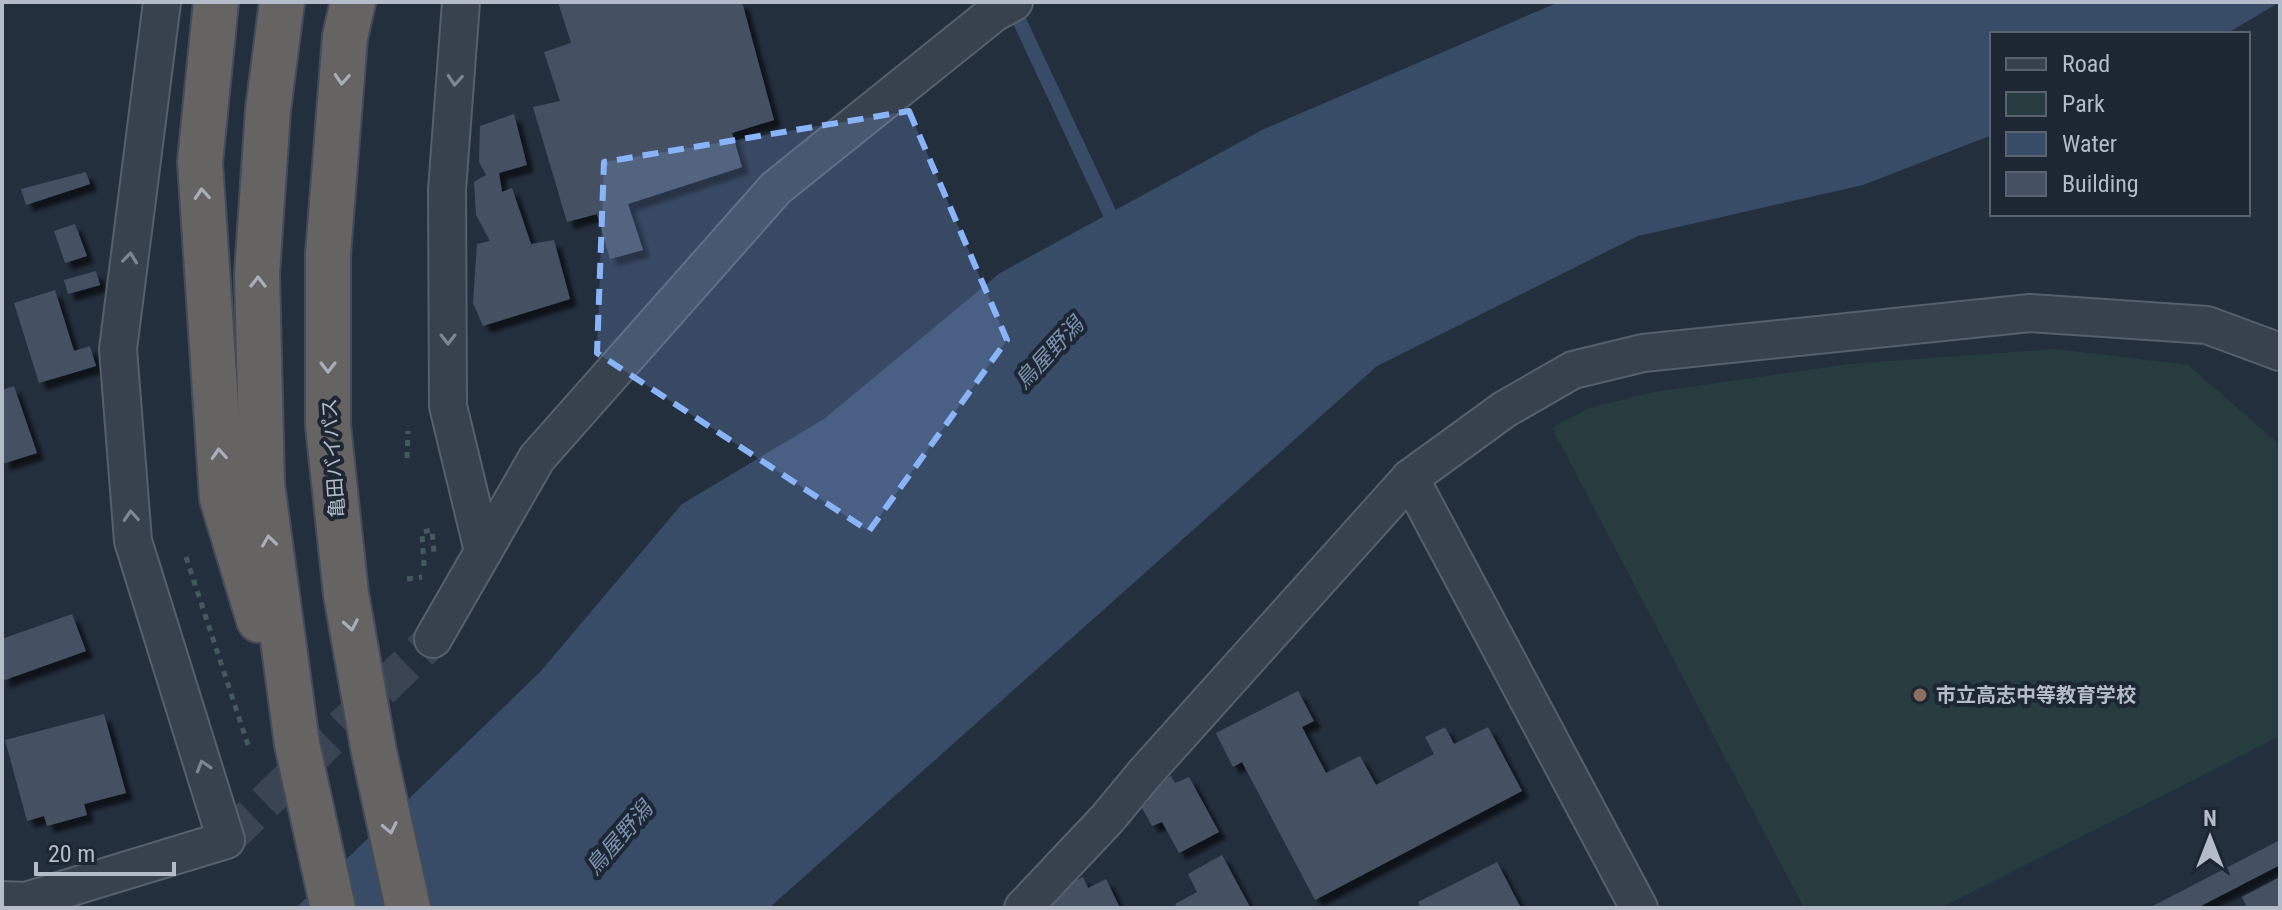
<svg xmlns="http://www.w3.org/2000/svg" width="2282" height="910" viewBox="0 0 2282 910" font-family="'Roboto Condensed','Noto Sans JP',sans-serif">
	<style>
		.green { fill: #263c3f }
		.water { fill: #394c67 }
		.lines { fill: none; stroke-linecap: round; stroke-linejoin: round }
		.stream { stroke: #394c67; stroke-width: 14 }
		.building { fill: #455162; filter: url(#shadow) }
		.minor-tunnel { stroke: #3a4453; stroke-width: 36; stroke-dasharray: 36 18; stroke-linecap: butt }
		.minor-casing { stroke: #565f6c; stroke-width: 40 }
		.trunk-casing { stroke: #434c59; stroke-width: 48 }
		.path { stroke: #44595c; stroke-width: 5; stroke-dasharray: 6 6; stroke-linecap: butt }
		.minor { stroke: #38414e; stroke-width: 36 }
		.trunk { stroke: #656462; stroke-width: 44 }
		.oneway { stroke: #a8afba }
		.oneway2 { stroke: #7c8592 }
		.marked { fill: #8ab4f8; fill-opacity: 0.2; stroke: #8ab4f8; stroke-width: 6; stroke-dasharray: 16 10; stroke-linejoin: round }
		.education-dot { fill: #8d6e63; stroke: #1d2633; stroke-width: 3 }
		.labels { text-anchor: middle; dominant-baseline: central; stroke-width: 8; stroke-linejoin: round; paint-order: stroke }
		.street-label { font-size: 20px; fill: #b4bcc9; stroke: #1d2633 }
		.poi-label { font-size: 20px; font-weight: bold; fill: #b4bcc9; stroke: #1d2633; text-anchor: start }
		.water-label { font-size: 22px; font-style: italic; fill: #7c92b1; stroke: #1d2633 }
	</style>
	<defs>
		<filter id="shadow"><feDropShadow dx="7" dy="7" stdDeviation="2" flood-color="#0009"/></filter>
	</defs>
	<rect width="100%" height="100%" fill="#242f3e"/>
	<path class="green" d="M 2056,349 L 2188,365 L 2280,445 L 2280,736 L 1940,908 L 1804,908 L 1552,428 L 1589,408 L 1654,392 L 1849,364 Z"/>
	<path class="water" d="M 1559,2 L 2280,2 L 2226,34 L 1992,34 L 1992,135 L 1863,185 L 1638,236 L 1377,366 L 769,908 L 296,908 L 541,671 L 682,504 L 824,419 L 1000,273 L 1264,129 Z"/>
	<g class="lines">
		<path class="stream" d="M 1014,2 L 1020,22 L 1116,227"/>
	</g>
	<g class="building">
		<path d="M 558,2 L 742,2 L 774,120 L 732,133 L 742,167 L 628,204 L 643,250 L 610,259 L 597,214 L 567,222 L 533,107 L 560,101 L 544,52 L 571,43 Z"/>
		<path d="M 514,114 L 527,165 L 499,173 L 502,192 L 512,188 L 531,244 L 554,240 L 570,299 L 483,326 L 473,303 L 477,244 L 490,241 L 476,215 L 474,182 L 486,175 L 479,162 L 480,126 Z"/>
		<path d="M 86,172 L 90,184 L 26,205 L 21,189 Z"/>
		<path d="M 75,224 L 87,256 L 65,263 L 54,231 Z"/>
		<path d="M 96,271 L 100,285 L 68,294 L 64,280 Z"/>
		<path d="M 55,290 L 74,351 L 90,346 L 96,366 L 39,383 L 14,303 Z"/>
		<path d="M 14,386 L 37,453 L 2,464 L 2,390 Z"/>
		<path d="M 72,614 L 86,651 L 2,681 L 2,639 Z"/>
		<path d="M 1298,691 L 1314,721 L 1302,727 L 1326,773 L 1360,756 L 1376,785 L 1434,754 L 1425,737 L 1445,727 L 1454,744 L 1488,727 L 1522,791 L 1315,900 L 1242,762 L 1233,767 L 1216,733 Z"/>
		<path d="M 104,714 L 126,793 L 84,804 L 87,815 L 47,826 L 44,816 L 27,821 L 5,740 Z"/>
		<path d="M 1171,776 L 1175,783 L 1189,777 L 1219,832 L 1179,853 L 1162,822 L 1152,826 L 1141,806 L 1148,803 L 1142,791 Z"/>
		<path d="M 2280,840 L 2280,865 L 2197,908 L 2149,908 Z"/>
		<path d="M 1222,855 L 1250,907 L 1178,908 L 1175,904 L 1197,892 L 1188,874 Z"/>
		<path d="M 1497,862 L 1521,908 L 1421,908 L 1418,902 Z"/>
		<path d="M 1083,877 L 1088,888 L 1106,879 L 1120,908 L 1050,908 L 1044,895 Z"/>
		<path d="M 2280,877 L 2280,908 L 2247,908 L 2242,897 Z"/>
	</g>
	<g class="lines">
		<path class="minor-tunnel" d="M 226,840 L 433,639"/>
		<defs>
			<g id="minor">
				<path d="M 461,2 L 447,190 L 448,406 L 483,551"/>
				<path d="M 1410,478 L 1639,908"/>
				<path d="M 433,639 L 537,458 L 776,188 L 994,13 L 1014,2"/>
				<path d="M 2,900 L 26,901 L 226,840 L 133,541 L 118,349 L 162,2"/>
				<path d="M 1023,908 L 1107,819 L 1146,772 L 1410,478 L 1505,409 L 1573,370 L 1643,353 L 2030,313 L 2207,325 L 2280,352"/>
			</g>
			<g id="trunk">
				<path d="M 216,2 L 200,162 L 222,498 L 259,620"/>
				<path d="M 282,2 L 268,110 L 257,274 L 262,484 L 297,744 L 333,908"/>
				<path d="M 353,2 L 345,37 L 328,254 L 328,425 L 346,594 L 374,752 L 408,908"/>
			</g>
		</defs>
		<use href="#minor" class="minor-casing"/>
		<use href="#trunk" class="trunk-casing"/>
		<g class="path">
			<path d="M 407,458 L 408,431"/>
			<path d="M 186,557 L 248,745"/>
			<path d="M 424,566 L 422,532 L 432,530 L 434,552"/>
			<path d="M 407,579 L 422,577"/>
		</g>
		<use href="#minor" class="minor"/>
		<use href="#trunk" class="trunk"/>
	</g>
	<defs><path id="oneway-chevron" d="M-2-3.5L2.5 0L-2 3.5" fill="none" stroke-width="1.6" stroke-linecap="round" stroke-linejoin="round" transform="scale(2)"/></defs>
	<g class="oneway">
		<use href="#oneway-chevron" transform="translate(342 79) rotate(94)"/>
		<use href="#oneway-chevron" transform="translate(202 194) rotate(-94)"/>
		<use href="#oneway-chevron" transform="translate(258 282) rotate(-90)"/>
		<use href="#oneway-chevron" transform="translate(328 367) rotate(90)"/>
		<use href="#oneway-chevron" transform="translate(219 454) rotate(-94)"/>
		<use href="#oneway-chevron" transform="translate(269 541) rotate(-98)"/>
		<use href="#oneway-chevron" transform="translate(351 625) rotate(80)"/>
		<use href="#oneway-chevron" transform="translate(390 828) rotate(78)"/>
	</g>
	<g class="oneway2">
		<use href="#oneway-chevron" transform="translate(455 80) rotate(94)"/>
		<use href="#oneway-chevron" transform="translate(130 258) rotate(-83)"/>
		<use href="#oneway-chevron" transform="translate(448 339) rotate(90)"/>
		<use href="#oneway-chevron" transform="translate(131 516) rotate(-94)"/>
		<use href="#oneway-chevron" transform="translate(203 766) rotate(-107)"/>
	</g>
	<path class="marked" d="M 909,111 L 1007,340 L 869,531 L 597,353 L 604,162 Z"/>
	<circle class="education-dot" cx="1920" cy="695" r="8"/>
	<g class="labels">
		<g class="street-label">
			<text transform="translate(333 458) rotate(-94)">亀田バイパス</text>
		</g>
		<g class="poi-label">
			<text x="1936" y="695">市立高志中等教育学校</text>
		</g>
		<g class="water-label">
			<text transform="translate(1049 353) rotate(-47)">鳥屋野潟</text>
			<text transform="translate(619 838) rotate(-49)">鳥屋野潟</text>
		</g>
	</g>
	<rect width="2282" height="910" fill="none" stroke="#b4bcc9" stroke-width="8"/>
	<rect x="1990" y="32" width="260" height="184" fill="#1d2633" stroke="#59626f" stroke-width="2"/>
	<rect x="2006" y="58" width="40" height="12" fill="#38414e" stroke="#59626f" stroke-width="2"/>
	<text x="2062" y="72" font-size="24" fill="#b4bcc9">Road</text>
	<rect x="2006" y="92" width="40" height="24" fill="#263c3f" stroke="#59626f" stroke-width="2"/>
	<text x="2062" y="112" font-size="24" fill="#b4bcc9">Park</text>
	<rect x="2006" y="132" width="40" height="24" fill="#394c67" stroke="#59626f" stroke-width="2"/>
	<text x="2062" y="152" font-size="24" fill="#b4bcc9">Water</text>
	<rect x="2006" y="172" width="40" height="24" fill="#455162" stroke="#59626f" stroke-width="2"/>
	<text x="2062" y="192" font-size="24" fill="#b4bcc9">Building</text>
	<g transform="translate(2210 838)" stroke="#1d2633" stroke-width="6" paint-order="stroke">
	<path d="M0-6L14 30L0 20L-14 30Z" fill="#b4bcc9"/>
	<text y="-12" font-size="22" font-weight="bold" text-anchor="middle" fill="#b4bcc9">N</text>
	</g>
	<path d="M36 862v12h138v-12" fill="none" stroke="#b4bcc9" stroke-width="4"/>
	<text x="48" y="862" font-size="24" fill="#b4bcc9" stroke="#1d2633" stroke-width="6" paint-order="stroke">20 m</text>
</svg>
